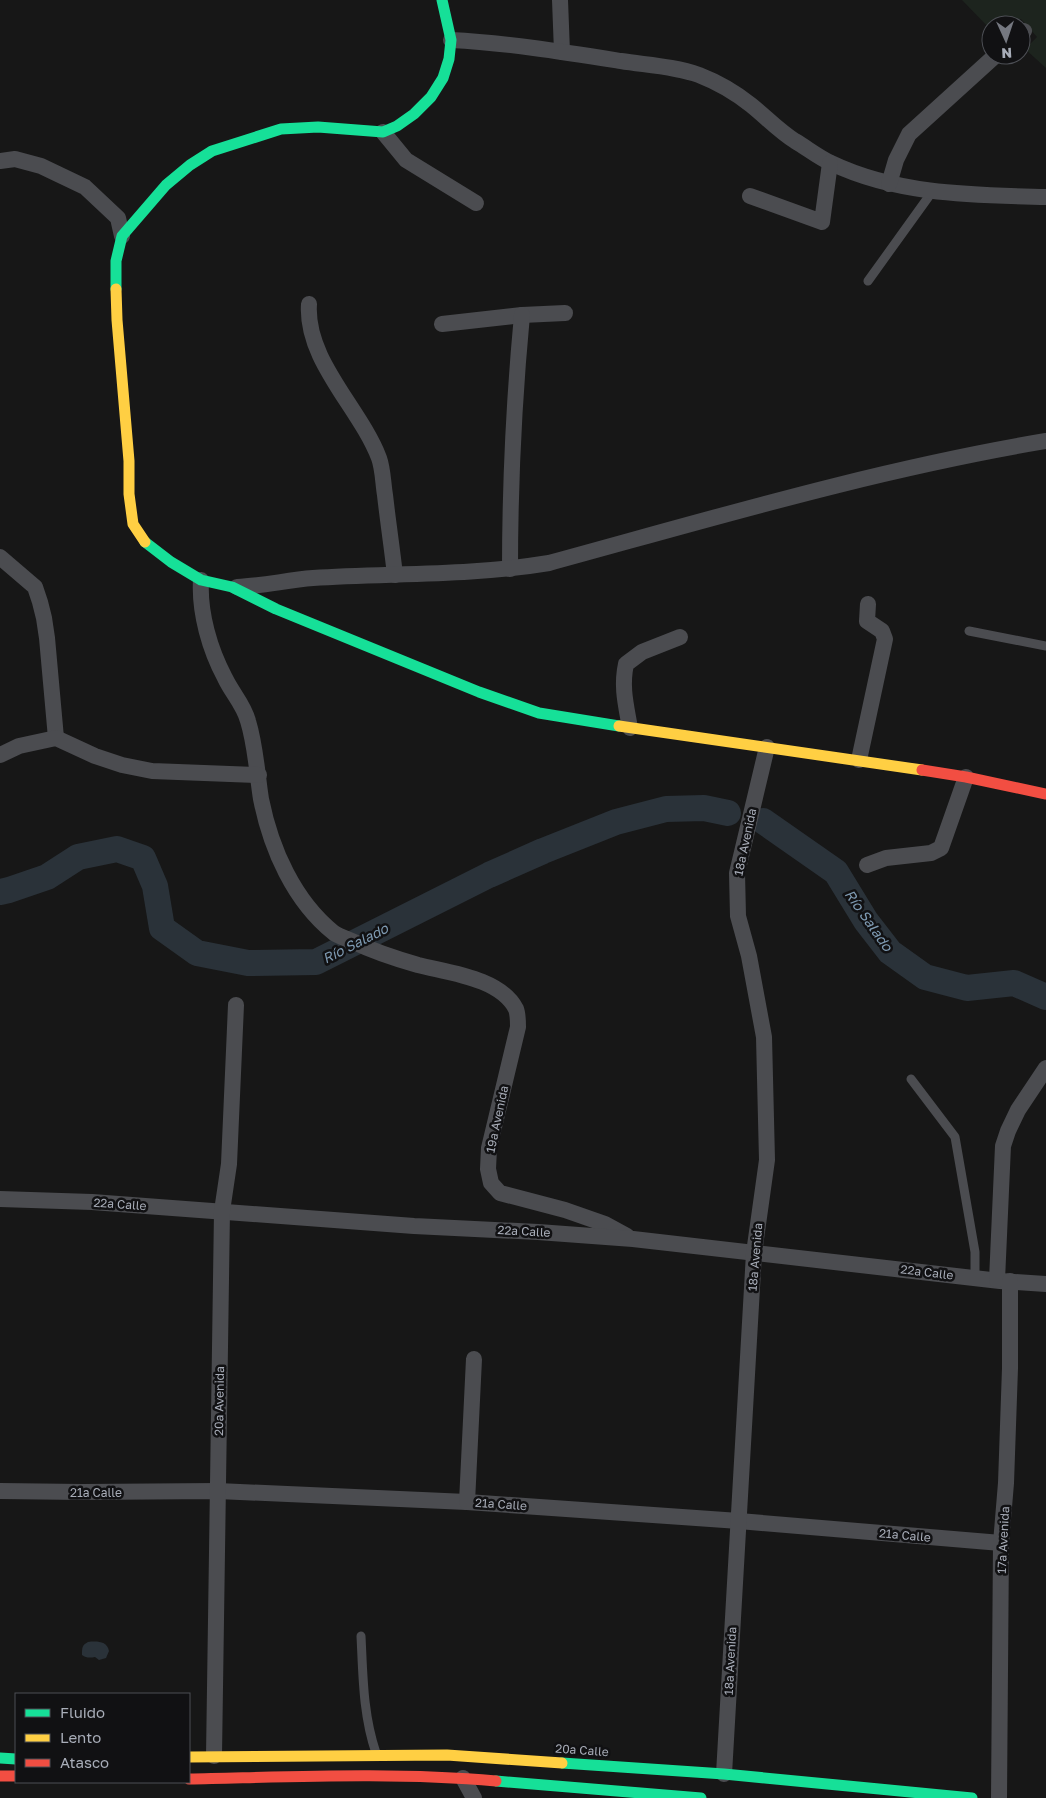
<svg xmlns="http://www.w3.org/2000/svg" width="1046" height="1798" viewBox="0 0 1046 1798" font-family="'Golos Text',sans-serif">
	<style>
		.green { fill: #1d241e }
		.water { fill: #2a3239 }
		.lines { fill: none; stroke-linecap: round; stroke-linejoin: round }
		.river { stroke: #2a3239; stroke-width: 26 }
		.lane { stroke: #4b4c50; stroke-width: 9 }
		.street { stroke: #4b4c50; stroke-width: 16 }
		.fast { stroke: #16e098; stroke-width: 11 }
		.slow { stroke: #ffcf43; stroke-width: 11 }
		.jam { stroke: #f24e42; stroke-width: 11 }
		.labels { text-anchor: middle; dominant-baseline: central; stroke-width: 5; stroke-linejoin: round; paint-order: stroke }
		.street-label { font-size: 12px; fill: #a8adb8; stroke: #111113 }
		.water-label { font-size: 14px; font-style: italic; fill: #7f9bb3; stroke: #111113 }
	</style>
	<rect width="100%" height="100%" fill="#171717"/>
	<path class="green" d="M 962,0 L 1046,0 L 1046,68 L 1025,49 L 1037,37 L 1021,19 L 1005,25 L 991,25 L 991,30 Z"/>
	<path class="water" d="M 88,1642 C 97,1641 107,1641 109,1651 L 106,1658 L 99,1660 L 95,1657 C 90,1658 86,1658 82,1655 C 82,1648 82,1645 88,1642 Z"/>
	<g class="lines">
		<g class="river">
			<path d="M 763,821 L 836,872 L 866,921 L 890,952 L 925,977 L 967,988 L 1014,983 L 1046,997"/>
			<path d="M 0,892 L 9,890 L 47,877 L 78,857 L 117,849 L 143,858 L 155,886 L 162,928 L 197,953 L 248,963 L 316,962 L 489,875 L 543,851 L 616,822 L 666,809 L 704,808 L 728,813"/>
		</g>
		<g class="lane">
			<path d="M 868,281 L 932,192"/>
			<path d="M 969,631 L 1046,646"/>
			<path d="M 911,1079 L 955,1137 L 975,1252 L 975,1278"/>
			<path d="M 361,1636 C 363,1676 363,1715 376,1753"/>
		</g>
		<g class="street">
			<path d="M 560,0 L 562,52"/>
			<path d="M 1021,33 L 1024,31"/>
			<path d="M 451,40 C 508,43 564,52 621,61 C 646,65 674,66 699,75 C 717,82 736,93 751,105 C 766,117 779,131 795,141 C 807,148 818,157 831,163 C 898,195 973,195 1046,197"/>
			<path d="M 383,132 L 406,160 L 476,203"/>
			<path d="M 0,161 L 15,159 L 41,166 L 85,187 L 118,218 L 122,236"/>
			<path d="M 889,184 L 896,160 L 909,134 L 996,55"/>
			<path d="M 750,196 L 822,222 L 830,163"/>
			<path d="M 309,304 C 305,360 360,408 379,458 C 383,469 383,483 385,495 C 388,522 392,548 395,575"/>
			<path d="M 442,324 L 522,315 L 565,313"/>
			<path d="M 0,557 L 35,587 L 40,602 L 44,618 L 47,638 L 56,738"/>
			<path d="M 510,569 C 510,484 514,400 522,315"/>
			<path d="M 201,580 C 199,613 210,650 225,678 C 232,693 244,705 248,721 C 256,747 257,774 261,799 C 271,849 294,901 334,933 C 340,937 348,939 354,942 C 375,952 397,959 418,965 C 449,973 500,978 516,1009 C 518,1014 518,1021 518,1027 L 489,1148 L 488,1169 L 491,1183 L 500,1193 L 565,1210 L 605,1224 L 627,1236"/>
			<path d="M 237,587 C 263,586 287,580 313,578 C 392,573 471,576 549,563 C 714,518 878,469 1046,441"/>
			<path d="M 630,728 C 626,705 621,687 626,664 L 642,652 L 680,637"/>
			<path d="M 0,755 L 19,746 L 56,738 L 95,756 L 122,765 L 152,771 L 259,775"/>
			<path d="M 859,760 L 885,639 L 882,631 L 867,621 L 868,604"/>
			<path d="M 867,865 L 886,858 L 931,853 L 941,848 L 966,777"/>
			<path d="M 0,1199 L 92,1202 L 414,1226 L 538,1232 L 633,1239 L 1000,1281 L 1046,1284"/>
			<path d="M 997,1280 L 1003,1146 L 1008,1131 L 1018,1110 L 1046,1068"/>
			<path d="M 0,1491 L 82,1492 L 218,1491 L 467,1502 L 739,1521 L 1001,1543"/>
			<path d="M 467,1502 L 474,1359"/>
			<path d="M 214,1756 L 222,1211 L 229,1164 L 236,1005"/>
			<path d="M 724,1774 L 754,1253 L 767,1160 L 764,1037 L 749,956 L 738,916 L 737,873 L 767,747"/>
			<path d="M 463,1778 L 474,1798"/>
			<path d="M 999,1798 L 1001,1543 L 1006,1483 L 1010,1368 L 1010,1281"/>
		</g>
		<g class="fast">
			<path d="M 116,289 L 116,261 L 122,236 L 166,185 L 190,165 L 212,151 L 281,129 L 318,127 L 383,132 L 397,126 L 414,114 L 431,97 L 443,78 L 449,59 L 451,40 L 442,0"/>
			<path d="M 145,542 L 171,562 L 201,580 L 232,587 L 276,609 L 479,692 L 539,713 L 619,726"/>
			<path d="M 0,1758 L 16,1759"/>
			<path d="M 562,1763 L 724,1774 L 972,1798"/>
			<path d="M 496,1781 L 701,1798"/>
		</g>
		<g class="slow">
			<path d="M 116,289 L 117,320 L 129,461 L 129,494 L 133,524 L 145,542"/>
			<path d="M 619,726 L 922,770"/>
			<path d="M 189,1757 L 447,1755 L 562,1763"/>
		</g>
		<g class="jam">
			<path d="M 922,770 L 966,777 L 1046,794"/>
			<path d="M 0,1776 L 16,1776"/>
			<path d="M 189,1779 C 291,1777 394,1772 496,1781"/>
		</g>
	</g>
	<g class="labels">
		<g class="street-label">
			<text transform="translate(745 842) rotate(-78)">18a Avenida</text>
			<text transform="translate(497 1119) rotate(-78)">19a Avenida</text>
			<text transform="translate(120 1204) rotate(4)">22a Calle</text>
			<text transform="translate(524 1231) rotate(3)">22a Calle</text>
			<text transform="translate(755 1257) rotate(-85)">18a Avenida</text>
			<text transform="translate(927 1272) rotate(7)">22a Calle</text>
			<text transform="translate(219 1401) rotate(-89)">20a Avenida</text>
			<text x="96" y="1492">21a Calle</text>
			<text transform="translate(501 1504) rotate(4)">21a Calle</text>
			<text transform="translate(905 1535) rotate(5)">21a Calle</text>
			<text transform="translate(1003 1540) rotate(-87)">17a Avenida</text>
			<text transform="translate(730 1661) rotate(-87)">18a Avenida</text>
			<text transform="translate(582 1750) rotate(4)">20a Calle</text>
		</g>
		<g class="water-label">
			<text transform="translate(869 920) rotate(55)">Río Salado</text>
			<text transform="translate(355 943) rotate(-27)">Río Salado</text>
		</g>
	</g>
	<rect x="15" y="1693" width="175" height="90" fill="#111113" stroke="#4d4f55"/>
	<rect x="25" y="1709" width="25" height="8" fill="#16e098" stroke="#4d4f55"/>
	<text x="60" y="1718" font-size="15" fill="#a8adb8">Fluido</text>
	<rect x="25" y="1734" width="25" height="8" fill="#ffcf43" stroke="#4d4f55"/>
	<text x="60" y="1743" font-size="15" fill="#a8adb8">Lento</text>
	<rect x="25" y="1759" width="25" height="8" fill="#f24e42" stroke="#4d4f55"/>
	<text x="60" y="1768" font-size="15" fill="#a8adb8">Atasco</text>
	<g transform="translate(1006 40) rotate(177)"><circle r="24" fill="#111113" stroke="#4d4f55"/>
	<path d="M0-4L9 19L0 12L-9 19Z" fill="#757880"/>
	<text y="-8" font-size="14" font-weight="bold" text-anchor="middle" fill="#a8adb8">N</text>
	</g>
</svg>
